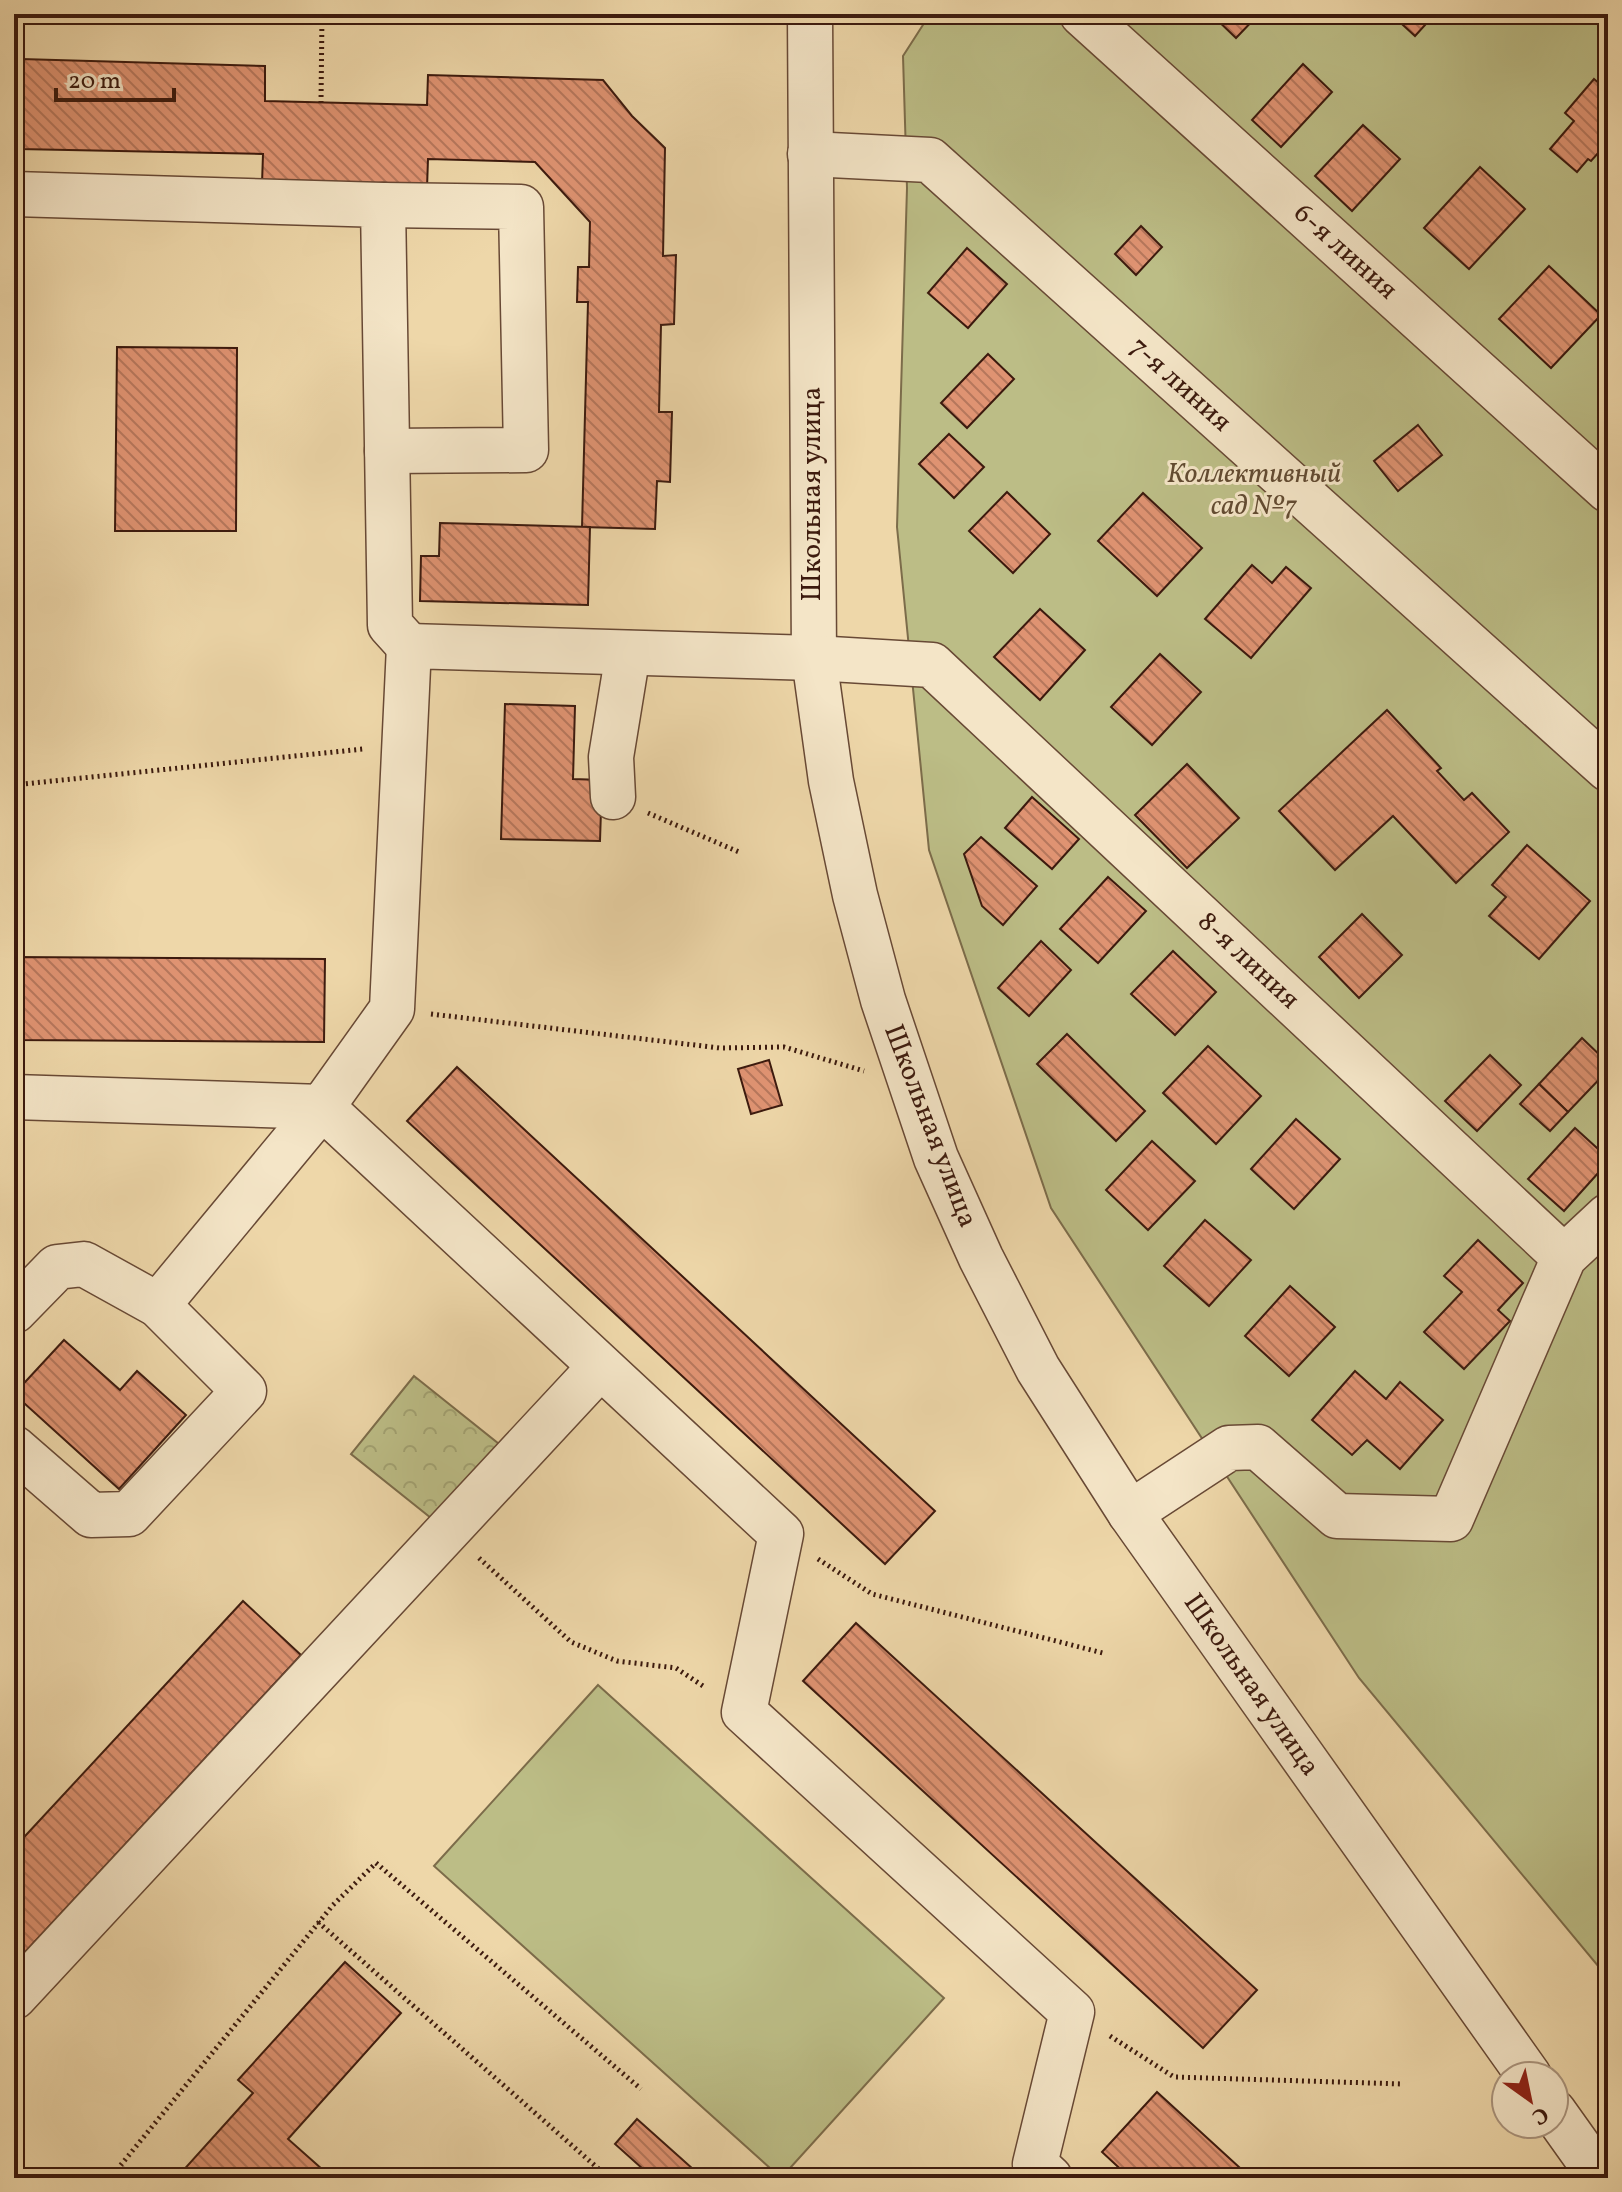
<svg xmlns="http://www.w3.org/2000/svg" width="1622" height="2192" viewBox="0 0 1622 2192" font-family="Vollkorn,serif">
	<style>
		.park { fill: url(#park-crowns); stroke: #7c6c4a; stroke-width: 2 }
		.garden { fill: #bcbd86; stroke: #7c6c4a; stroke-width: 2 }
		.building { fill: url(#building-back-hatch); stroke: #3c1a0e; stroke-width: 2 }
		.lines { fill: none; stroke-linecap: round; stroke-linejoin: round }
		.minor-casing { stroke: #684935; stroke-width: 47 }
		.path { stroke: #3c1a0e; stroke-width: 5; stroke-dasharray: 2 4; stroke-linecap: butt }
		.minor { stroke: #f4e5c7; stroke-width: 44 }
		.labels { text-anchor: middle; dominant-baseline: central; stroke-width: 6; stroke-linejoin: round; paint-order: stroke }
		.street-label { font-size: 28px; fill: #3c1a0e; stroke: #f4e5c7 }
		.park-label { font-size: 28px; font-style: italic; fill: #624b32; stroke: #f4e5c7 }
	</style>
	<defs>
		<pattern id="park-crowns" width="20" height="18" patternUnits="userSpaceOnUse" patternTransform="scale(2)"><rect width="20" height="18" fill="#bcbd86"/><path d="M2 6a3 3 0 1 1 6 0M12 15a3 3 0 1 1 6 0" fill="none" stroke="#a2a272"/></pattern>
		<pattern id="building-back-hatch" width="6" height="6" patternUnits="userSpaceOnUse" patternTransform="scale(2)"><rect width="6" height="6" fill="#df9372"/><path d="M-1 5l2 2M0 0l6 6M5-1l2 2" fill="none" stroke="#b6775c"/></pattern>
	</defs>
	<rect width="100%" height="100%" fill="#eed7a9"/>
	<filter id="stains"><feTurbulence type="fractalNoise" baseFrequency=".0025" numOctaves="4"/><feColorMatrix values="0 0 0 0 .2 0 0 0 0 .09 0 0 0 0 .02 0 0 0 .5 -.17"/></filter>
	<radialGradient id="worn" r=".72"><stop offset=".6" stop-color="#630" stop-opacity="0"/><stop offset="1" stop-color="#630" stop-opacity=".3"/></radialGradient>
	<path class="park" d="M 414,1376 L 504,1448 L 441,1526 L 351,1454 Z"/>
	<g class="garden">
		<path d="M 930,14 L 1608,14 L 1608,1978 L 1359,1678 L 1051,1208 L 929,850 L 897,527 L 907,188 L 903,56 Z"/>
		<path d="M 598,1685 L 944,1998 L 781,2178 L 434,1866 Z"/>
	</g>
	<g class="building">
		<path d="M 1211,14 L 1259,14 L 1236,38 Z"/>
		<path d="M 1391,14 L 1435,14 L 1415,36 Z"/>
		<path d="M 21,59 L 265,66 L 265,101 L 427,105 L 428,75 L 603,80 L 632,116 L 665,148 L 663,256 L 676,255 L 674,324 L 661,325 L 659,412 L 672,412 L 670,482 L 657,481 L 655,529 L 582,527 L 588,302 L 577,302 L 578,267 L 589,267 L 590,222 L 535,162 L 428,159 L 427,188 L 262,184 L 263,154 L 19,149 L 19,135 L 14,135 L 14,91 L 21,91 Z"/>
		<path d="M 1303,64 L 1332,92 L 1281,147 L 1252,120 Z"/>
		<path d="M 1594,79 L 1608,91 L 1608,142 L 1591,161 L 1588,159 L 1577,172 L 1550,149 L 1574,121 L 1565,113 Z"/>
		<path d="M 1363,125 L 1400,159 L 1352,211 L 1315,176 Z"/>
		<path d="M 1480,167 L 1525,209 L 1469,269 L 1424,228 Z"/>
		<path d="M 1141,226 L 1162,247 L 1136,275 L 1115,254 Z"/>
		<path d="M 967,248 L 1007,284 L 968,328 L 928,293 Z"/>
		<path d="M 1549,266 L 1601,315 L 1551,368 L 1499,319 Z"/>
		<path d="M 117,347 L 237,348 L 236,531 L 115,531 Z"/>
		<path d="M 988,354 L 1014,379 L 967,428 L 941,403 Z"/>
		<path d="M 1418,425 L 1442,455 L 1398,491 L 1374,461 Z"/>
		<path d="M 949,434 L 984,467 L 954,498 L 919,464 Z"/>
		<path d="M 1007,492 L 1050,534 L 1013,573 L 969,531 Z"/>
		<path d="M 1143,493 L 1202,548 L 1157,596 L 1098,541 Z"/>
		<path d="M 440,523 L 590,527 L 588,605 L 420,601 L 421,556 L 439,556 Z"/>
		<path d="M 1252,565 L 1272,583 L 1286,567 L 1311,588 L 1251,658 L 1205,619 Z"/>
		<path d="M 1040,609 L 1085,650 L 1040,700 L 994,657 Z"/>
		<path d="M 1160,654 L 1201,692 L 1152,745 L 1111,707 Z"/>
		<path d="M 505,704 L 575,706 L 573,779 L 602,780 L 600,841 L 501,839 Z"/>
		<path d="M 1387,710 L 1441,768 L 1437,771 L 1464,800 L 1472,793 L 1509,832 L 1456,883 L 1393,816 L 1335,870 L 1279,811 Z"/>
		<path d="M 1187,764 L 1239,818 L 1187,868 L 1135,815 Z"/>
		<path d="M 1032,797 L 1079,839 L 1052,869 L 1005,828 Z"/>
		<path d="M 981,837 L 1037,886 L 1003,925 L 982,906 L 964,854 Z"/>
		<path d="M 1527,845 L 1590,901 L 1539,959 L 1489,916 L 1506,897 L 1492,885 Z"/>
		<path d="M 1108,877 L 1146,911 L 1098,963 L 1060,929 Z"/>
		<path d="M 1362,914 L 1402,955 L 1359,998 L 1319,957 Z"/>
		<path d="M 1041,941 L 1071,970 L 1029,1016 L 998,988 Z"/>
		<path d="M 1173,951 L 1216,992 L 1175,1035 L 1131,994 Z"/>
		<path d="M 14,957 L 325,959 L 324,1042 L 14,1040 Z"/>
		<path d="M 1067,1034 L 1145,1111 L 1116,1141 L 1037,1064 Z"/>
		<path d="M 1582,1038 L 1608,1063 L 1608,1070 L 1568,1112 L 1539,1084 Z"/>
		<path d="M 1208,1046 L 1261,1096 L 1216,1144 L 1163,1093 Z"/>
		<path d="M 1490,1055 L 1521,1085 L 1477,1131 L 1445,1101 Z"/>
		<path d="M 769,1060 L 782,1105 L 751,1114 L 738,1069 Z"/>
		<path d="M 457,1067 L 935,1511 L 885,1564 L 407,1121 Z"/>
		<path d="M 1539,1084 L 1568,1112 L 1550,1131 L 1520,1104 Z"/>
		<path d="M 1296,1119 L 1340,1159 L 1294,1209 L 1251,1169 Z"/>
		<path d="M 1575,1128 L 1608,1158 L 1608,1162 L 1564,1211 L 1528,1179 Z"/>
		<path d="M 1152,1141 L 1195,1181 L 1148,1230 L 1106,1190 Z"/>
		<path d="M 1205,1220 L 1251,1260 L 1209,1306 L 1164,1266 Z"/>
		<path d="M 1478,1240 L 1523,1283 L 1498,1310 L 1510,1321 L 1464,1369 L 1424,1332 L 1462,1292 L 1444,1276 Z"/>
		<path d="M 1290,1286 L 1335,1327 L 1289,1376 L 1245,1336 Z"/>
		<path d="M 64,1340 L 120,1390 L 137,1371 L 186,1415 L 119,1489 L 14,1394 Z"/>
		<path d="M 1355,1371 L 1386,1399 L 1400,1382 L 1443,1420 L 1400,1469 L 1367,1440 L 1352,1455 L 1312,1420 Z"/>
		<path d="M 243,1601 L 301,1655 L 14,1964 L 14,1848 Z"/>
		<path d="M 856,1623 L 1257,1990 L 1203,2048 L 803,1681 Z"/>
		<path d="M 345,1962 L 401,2013 L 288,2139 L 332,2178 L 183,2178 L 179,2175 L 253,2093 L 238,2080 Z"/>
		<path d="M 1157,2092 L 1251,2178 L 1130,2178 L 1102,2152 Z"/>
		<path d="M 637,2119 L 703,2178 L 653,2178 L 615,2144 Z"/>
	</g>
	<g class="lines">
		<defs>
			<g id="minor">
				<path d="M 810,14 L 814,658 L 831,781 L 855,895 L 883,1000 L 936,1158 L 981,1258 L 1038,1369 L 1130,1513 L 1529,2076"/>
				<path d="M 1082,14 L 1608,490"/>
				<path d="M 810,154 L 930,160 L 1608,769"/>
				<path d="M 14,194 L 383,205 L 390,625 L 409,646"/>
				<path d="M 383,205 L 521,207 L 526,450 L 387,451"/>
				<path d="M 613,797 L 611,757 L 628,653"/>
				<path d="M 14,1097 L 322,1107 L 392,1009 L 409,646 L 814,658 L 932,665 L 1564,1257"/>
				<path d="M 158,1305 L 322,1107 L 781,1534 L 744,1712 L 1072,2012 L 1035,2164 L 1050,2178"/>
				<path d="M 14,1311 L 57,1267 L 84,1264 L 158,1305 L 244,1391 L 129,1514 L 91,1515 L 14,1448"/>
				<path d="M 1130,1513 L 1229,1448 L 1258,1447 L 1337,1516 L 1451,1519 L 1564,1257 L 1608,1216"/>
				<path d="M 14,1997 L 600,1367"/>
				<path d="M 1554,2112 L 1601,2178"/>
			</g>
		</defs>
		<use href="#minor" class="minor-casing"/>
		<g class="path">
			<path d="M 321,103 L 322,14"/>
			<path d="M 14,785 L 363,749"/>
			<path d="M 648,813 L 739,852"/>
			<path d="M 431,1014 L 720,1048 L 784,1047 L 864,1071"/>
			<path d="M 479,1558 L 571,1642 L 617,1661 L 676,1668 L 706,1688"/>
			<path d="M 818,1559 L 872,1594 L 1103,1653"/>
			<path d="M 318,1922 L 609,2178"/>
			<path d="M 1110,2036 L 1174,2077 L 1403,2084"/>
			<path d="M 132,2178 L 120,2166 L 333,1905 L 376,1863 L 641,2089"/>
		</g>
		<use href="#minor" class="minor"/>
	</g>
	<g class="labels">
		<g class="street-label">
			<text transform="translate(1345 252) rotate(42)">6-я линия</text>
			<text transform="translate(1180 385) rotate(42)">7-я линия</text>
			<text transform="translate(812 494) rotate(-90)">Школьная улица</text>
			<text transform="translate(1248 961) rotate(43)">8-я линия</text>
			<text transform="translate(930 1126) rotate(69)">Школьная улица</text>
			<text transform="translate(1251 1685) rotate(55)">Школьная улица</text>
		</g>
		<g class="park-label">
			<text x="1254" y="474">Коллективный<tspan x="1254" dy="32">сад №7</tspan></text>
		</g>
	</g>
	<rect width="1622" height="2192" fill="none" stroke="#eed7a9" stroke-width="48"/>
	<rect x="16" y="16" width="1590" height="2160" fill="none" stroke="#3c1a0e" stroke-width="4"/>
	<rect x="24" y="24" width="1574" height="2144" fill="none" stroke="#3c1a0e" stroke-width="2"/>
	<g transform="translate(1530 2100) rotate(147)"><circle r="38" fill="#f4e5c7" stroke="#aa947d" stroke-width="2"/>
	<path d="M0-6L14 30L0 20L-14 30Z" fill="#8f2418"/>
	<text y="-12" font-size="22" font-weight="bold" text-anchor="middle" fill="#3c1a0e">С</text>
	</g>
	<path d="M56 88v12h118v-12" fill="none" stroke="#3c1a0e" stroke-width="4"/>
	<text x="68" y="88" font-size="24" fill="#3c1a0e" stroke="#f4e5c7" stroke-width="6" paint-order="stroke">20 m</text>
	<rect width="100%" height="100%" filter="url(#stains)"/>
	<rect width="100%" height="100%" fill="url(#worn)"/>
</svg>
